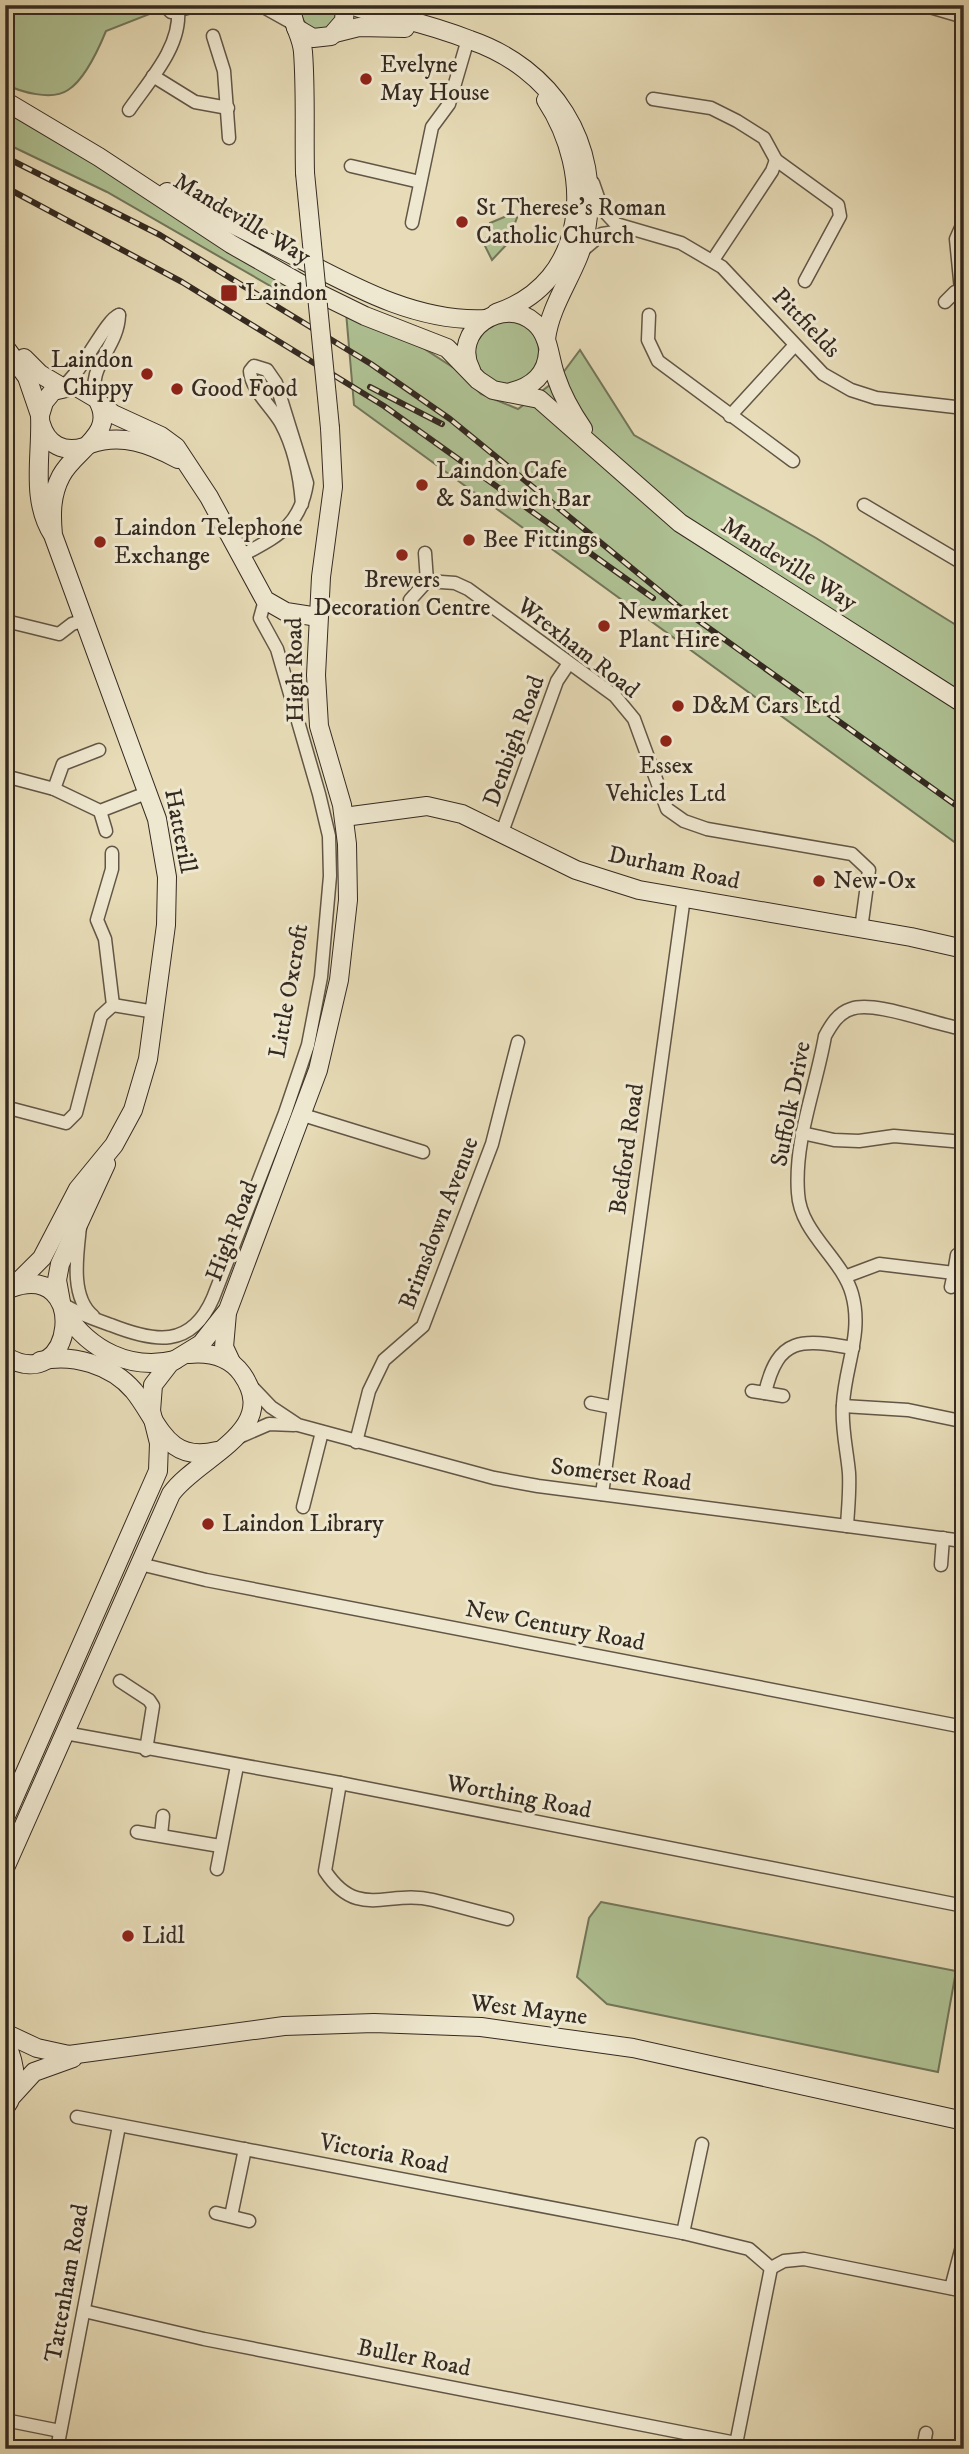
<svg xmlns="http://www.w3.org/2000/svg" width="969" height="2454" viewBox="0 0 969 2454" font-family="'IM FELL DW Pica',serif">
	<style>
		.green { fill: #afc294; stroke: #72765a; stroke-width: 2 }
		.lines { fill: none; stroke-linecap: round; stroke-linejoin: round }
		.street-casing { stroke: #625646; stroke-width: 15 }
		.secondary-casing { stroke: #352a21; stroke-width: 20 }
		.street { stroke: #efe8d0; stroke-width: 12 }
		.secondary { stroke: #efe8d0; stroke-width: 18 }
		.rail-casing { stroke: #352a21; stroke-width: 6 }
		.rail { stroke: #efe8d0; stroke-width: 3.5; stroke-dasharray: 10; stroke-linecap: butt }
		.secondary-bridge-casing { stroke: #352a21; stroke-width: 20; stroke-linecap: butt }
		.secondary-bridge { stroke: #efe8d0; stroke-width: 18 }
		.poi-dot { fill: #8f2418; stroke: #efe8d0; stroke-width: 2.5 }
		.labels { text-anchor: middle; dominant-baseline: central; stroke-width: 6; stroke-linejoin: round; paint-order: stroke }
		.poi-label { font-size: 24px; fill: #352a21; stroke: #efe8d0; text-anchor: start }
		.street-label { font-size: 24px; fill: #352a21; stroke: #efe8d0 }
	</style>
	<rect width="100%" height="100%" fill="#e7dcb7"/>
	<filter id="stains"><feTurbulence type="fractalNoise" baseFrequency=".00286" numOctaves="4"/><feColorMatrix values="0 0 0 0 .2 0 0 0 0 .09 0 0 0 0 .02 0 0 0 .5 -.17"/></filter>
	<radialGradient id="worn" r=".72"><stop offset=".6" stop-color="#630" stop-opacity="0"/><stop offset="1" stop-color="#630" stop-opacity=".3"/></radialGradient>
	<g class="green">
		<path d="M 5,5 L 164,5 L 165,8 L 106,31 C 99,48 84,80 68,90 C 52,101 20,92 5,84 Z"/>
		<path d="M 300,5 L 337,5 C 340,37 300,40 300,5 Z"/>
		<path d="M 5,101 L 293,284 L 293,299 L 107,192 L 5,143 Z"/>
		<path d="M 514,213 L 518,215 L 509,239 L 490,231 L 490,223 Z"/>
		<path d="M 489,235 L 508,243 L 492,260 L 483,242 Z"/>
		<path d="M 346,312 L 423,348 L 457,370 L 481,394 L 518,409 L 559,378 L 580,350 L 634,435 L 816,538 L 964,630 L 964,849 L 354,405 Z"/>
		<circle cx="507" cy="352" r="32"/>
		<path d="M 601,1902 L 956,1971 L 938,2072 L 607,2004 L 577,1977 L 589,1918 Z"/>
	</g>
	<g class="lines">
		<defs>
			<g id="street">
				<path d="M 164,5 L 171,12 L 199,5"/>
				<path d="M 260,5 L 294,24"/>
				<path d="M 923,5 L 964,17"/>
				<path d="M 213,36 L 224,71 L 229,138"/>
				<path d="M 153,76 L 195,102 L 228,108"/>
				<path d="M 653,99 L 711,108 L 737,121 L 764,138 L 776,160 L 838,205 L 840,216 L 805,281"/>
				<path d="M 129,110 C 149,81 181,47 178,11"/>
				<path d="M 351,166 L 420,182"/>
				<path d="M 593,183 L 602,209 L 616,224 L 681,243 L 722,267 L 823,374 L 851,390 L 876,398 L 964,408"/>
				<path d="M 412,223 L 432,127 L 449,104 L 468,39"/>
				<path d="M 583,250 L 602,234 L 628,230"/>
				<path d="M 713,260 L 772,171 L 776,160"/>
				<path d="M 961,290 L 956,239 L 964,221"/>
				<path d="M 945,302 L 955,292 L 964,290"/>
				<path d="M 649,315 L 648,340 L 658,361 L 793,461"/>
				<path d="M 62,387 C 83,372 105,320 119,315"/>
				<path d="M 97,399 C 85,367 118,349 119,315"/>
				<path d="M 730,416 L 794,346"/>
				<path d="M 864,505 L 964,564"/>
				<path d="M 425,553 L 427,581 L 455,583 L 468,589 L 615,696 L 634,719 L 667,809 L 684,821 L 707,829 L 852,854 L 869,870 L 861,929"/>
				<path d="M 241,556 C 277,536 300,527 307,483 L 276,383 L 267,370 L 254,366 L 250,371 C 251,390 272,407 281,423 C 294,447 300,477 302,504"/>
				<path d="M 410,600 L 427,581"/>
				<path d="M 6,621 L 59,634 L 72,624 L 85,620"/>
				<path d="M 5,776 L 54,789 L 100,811 L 149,792"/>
				<path d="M 54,789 L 63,764 L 99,750"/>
				<path d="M 100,811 L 106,831"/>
				<path d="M 501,835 L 557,681 L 569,663"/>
				<path d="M 113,1005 L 155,1012"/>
				<path d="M 5,1107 L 66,1123 L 76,1113 L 101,1016 L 113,1005 L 105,939 L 97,920 L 112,869 L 112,853"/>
				<path d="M 303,1115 L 423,1152"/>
				<path d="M 802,1133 L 834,1140 L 859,1141 L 894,1136 L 964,1142"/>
				<path d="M 80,1227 C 77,1255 70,1297 93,1316"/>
				<path d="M 847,1276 L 879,1264 L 954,1273 L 957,1255"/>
				<path d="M 951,1287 L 954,1273"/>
				<path d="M 61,1303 C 76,1313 94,1319 111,1325 C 154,1342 191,1349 213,1298 L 285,1113 L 308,1045 L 321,977 L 330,876 L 329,836 L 319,794 L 277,649 L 260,618 L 265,600"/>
				<path d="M 251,1386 L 271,1407 L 298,1425 L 494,1478 L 538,1486 L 963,1541"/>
				<path d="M 752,1391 L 765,1393 C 778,1336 802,1339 853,1348"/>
				<path d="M 765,1393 L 783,1396"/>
				<path d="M 591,1403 L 611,1407"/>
				<path d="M 843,1406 L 908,1410 L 961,1421"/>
				<path d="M 239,1437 L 269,1424 L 294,1425"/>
				<path d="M 356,1442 L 369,1391 L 384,1360 L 423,1326 L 492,1144 L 518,1042"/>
				<path d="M 602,1494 L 684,897"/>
				<path d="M 303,1507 L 322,1432"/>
				<path d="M 847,1526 C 848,1508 850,1491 849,1473 C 847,1450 841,1427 843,1404 C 845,1366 863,1333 852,1294 C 842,1258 800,1233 798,1193 C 794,1140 816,1088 825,1036 C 831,1025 838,1013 851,1009 C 875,1000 935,1025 964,1029"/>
				<path d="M 140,1564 L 206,1580 L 964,1727"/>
				<path d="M 941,1565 L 943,1538"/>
				<path d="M 120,1681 L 149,1700 L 153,1706 L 146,1750"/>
				<path d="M 65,1733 L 340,1783 L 964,1906"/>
				<path d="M 340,1783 L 325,1871 C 358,1921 388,1889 433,1900 C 458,1906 482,1913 507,1919"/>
				<path d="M 137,1832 L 220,1846"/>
				<path d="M 161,1835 L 163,1816"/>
				<path d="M 217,1869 L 237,1766"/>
				<path d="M 77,2117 L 683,2233 L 749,2249 L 771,2268"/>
				<path d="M 216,2213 L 249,2221"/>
				<path d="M 231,2216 L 245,2149"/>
				<path d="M 683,2233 L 702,2144"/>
				<path d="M 771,2268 L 784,2261 L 804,2259 L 964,2291"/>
				<path d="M 951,2288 L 964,2239"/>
				<path d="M 84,2311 L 204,2339 L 736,2443"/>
				<path d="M 5,2420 L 60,2431"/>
				<path d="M 57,2449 L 119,2126"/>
				<path d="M 735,2449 L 771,2268"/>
				<path d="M 923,2449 L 926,2433"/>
			</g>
			<g id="secondary">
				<path d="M 292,5 C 290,22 302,35 303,52 C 306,92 304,133 305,173"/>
				<path d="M 352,5 C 367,12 383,14 399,18 C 423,24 447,31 470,40 C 552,68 602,143 586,231 C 579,270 551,300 546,339"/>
				<path d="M 296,28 L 313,38 L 331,36 L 344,21 L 345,5"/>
				<path d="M 335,33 L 359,27 L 405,28"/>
				<path d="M 5,101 L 99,157 L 231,244 L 310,289 L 365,316 L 447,348 L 478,380 L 493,390 L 539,399 L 680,523 L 964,704"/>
				<path d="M 167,192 C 204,210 241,228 277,247 C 342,280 411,323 486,319"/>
				<path d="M 496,313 C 590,282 594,173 546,100"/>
				<path d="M 5,347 L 27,377 L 40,415"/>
				<path d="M 24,358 L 40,374 L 62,387"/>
				<path d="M 471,370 C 450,331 504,294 535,323 C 550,336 549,359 556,377 C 562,395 572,413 583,429"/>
				<path d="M 511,392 C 532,387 547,374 548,352"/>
				<path d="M 101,405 L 113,414 L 161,436 L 176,447 L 209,497 L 265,600 L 286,612 L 318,617"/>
				<path d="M 41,424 C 47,445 64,453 84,447"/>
				<path d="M 90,444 C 122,433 150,444 178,459"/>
				<path d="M 344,817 L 427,806 L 462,814 L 576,870 L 639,890 L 911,937 L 964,949"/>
				<path d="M 13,1287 L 42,1258 L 78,1189 L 114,1145 L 133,1110 L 148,1059 L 166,925 L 167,877 L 157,819 L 53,535 C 51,514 51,495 61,476 C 75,449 118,434 97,399 L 75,386 L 53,391 L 44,402 L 40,415 C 42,456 30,499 53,535"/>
				<path d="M 61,1302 L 57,1280 L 60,1264 L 106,1164"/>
				<path d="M 65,1313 C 90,1350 130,1371 175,1360"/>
				<path d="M 227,1313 L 224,1347 L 231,1362"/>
				<path d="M 5,1356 C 76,1399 90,1259 11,1288"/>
				<path d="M 40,1361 C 72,1353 112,1365 134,1391 C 159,1422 166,1464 217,1451"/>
				<path d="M 5,1818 L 158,1471 L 159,1443 L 151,1411 L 153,1385 L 170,1363 L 201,1344 L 228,1310 L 318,1070 L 339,980 L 348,900 L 347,844 L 342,805 L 319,726 L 316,675 L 321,577 L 333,487 L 330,428"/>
				<path d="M 5,1868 L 171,1494 C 197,1457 282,1431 242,1374 C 229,1356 210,1352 189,1354"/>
				<path d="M 5,2033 L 37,2048 L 69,2055 L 284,2026 L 374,2023 L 481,2027 L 633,2048 L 964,2121"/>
				<path d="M 5,2041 C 16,2064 20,2087 5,2108"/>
				<path d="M 13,2095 L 34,2072 L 73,2058"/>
			</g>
		</defs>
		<use href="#street" class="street-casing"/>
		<use href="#secondary" class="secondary-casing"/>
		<use href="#street" class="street"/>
		<use href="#secondary" class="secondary"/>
		<defs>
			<g id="rail">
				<path d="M 5,157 L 160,235 L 371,364 L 450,419 L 678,606 L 964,811"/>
				<path d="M 5,187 L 182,282 L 384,406 L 653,598"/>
				<path d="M 370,387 L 442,424"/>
			</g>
		</defs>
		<use href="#rail" class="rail-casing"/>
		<use href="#rail" class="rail"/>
		<defs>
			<path id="secondary-bridge" d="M 305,173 L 330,428"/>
		</defs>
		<use href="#secondary-bridge" class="secondary-bridge-casing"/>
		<use href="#secondary-bridge" class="secondary-bridge"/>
	</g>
	<g class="poi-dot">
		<circle cx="366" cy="79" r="7"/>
		<circle cx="462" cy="222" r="7"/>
		<rect x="220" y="284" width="18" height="18" rx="3.5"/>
		<circle cx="147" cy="374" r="7"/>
		<circle cx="177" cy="389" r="7"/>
		<circle cx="422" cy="485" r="7"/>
		<circle cx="469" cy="540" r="7"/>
		<circle cx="100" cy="542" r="7"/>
		<circle cx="402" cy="555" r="7"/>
		<circle cx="604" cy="626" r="7"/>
		<circle cx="678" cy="706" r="7"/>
		<circle cx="666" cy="741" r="7"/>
		<circle cx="819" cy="881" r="7"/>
		<circle cx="208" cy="1524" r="7"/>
		<circle cx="128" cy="1936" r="7"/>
	</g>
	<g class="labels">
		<g class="poi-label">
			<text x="380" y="65">Evelyne<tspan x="380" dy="28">May House</tspan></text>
			<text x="476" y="208">St Therese's Roman<tspan x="476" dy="28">Catholic Church</tspan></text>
			<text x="245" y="293">Laindon</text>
			<text x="133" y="360" text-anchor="end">Laindon<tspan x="133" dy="28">Chippy</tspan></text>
			<text x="191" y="389">Good Food</text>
			<text x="436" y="471">Laindon Cafe<tspan x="436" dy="28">&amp; Sandwich Bar</tspan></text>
			<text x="114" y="528">Laindon Telephone<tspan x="114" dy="28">Exchange</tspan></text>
			<text x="483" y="540">Bee Fittings</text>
			<text x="402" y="580" text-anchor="middle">Brewers<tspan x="402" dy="28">Decoration Centre</tspan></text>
			<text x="618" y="612">Newmarket<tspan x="618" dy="28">Plant Hire</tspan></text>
			<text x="692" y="706">D&amp;M Cars Ltd</text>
			<text x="666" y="766" text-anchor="middle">Essex<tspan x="666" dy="28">Vehicles Ltd</tspan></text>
			<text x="833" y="881">New-Ox</text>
			<text x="222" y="1524">Laindon Library</text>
			<text x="142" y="1936">Lidl</text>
		</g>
		<g class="street-label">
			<text transform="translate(242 219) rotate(31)">Mandeville Way</text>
			<text transform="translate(806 323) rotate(46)">Pittfields</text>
			<text transform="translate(789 564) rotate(32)">Mandeville Way</text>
			<text transform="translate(578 648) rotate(38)">Wrexham Road</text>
			<text transform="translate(295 670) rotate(-91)">High Road</text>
			<text transform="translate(514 741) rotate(-70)">Denbigh Road</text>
			<text transform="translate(180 831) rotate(79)">Hatterill</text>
			<text transform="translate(674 868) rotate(12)">Durham Road</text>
			<text transform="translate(289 991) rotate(-80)">Little Oxcroft</text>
			<text transform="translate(791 1104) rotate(-79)">Suffolk Drive</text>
			<text transform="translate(627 1149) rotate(-82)">Bedford Road</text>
			<text transform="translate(439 1223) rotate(-69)">Brimsdown Avenue</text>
			<text transform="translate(232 1231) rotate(-69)">High Road</text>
			<text transform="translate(621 1475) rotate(7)">Somerset Road</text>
			<text transform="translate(555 1626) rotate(11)">New Century Road</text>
			<text transform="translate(519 1797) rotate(11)">Worthing Road</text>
			<text transform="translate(529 2010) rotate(7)">West Mayne</text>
			<text transform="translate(384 2154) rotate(11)">Victoria Road</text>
			<text transform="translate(67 2283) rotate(-80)">Tattenham Road</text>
			<text transform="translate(414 2358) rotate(11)">Buller Road</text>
		</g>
	</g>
	<rect width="969" height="2454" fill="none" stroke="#e7dcb7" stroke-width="28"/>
	<rect x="7" y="7" width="955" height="2440" fill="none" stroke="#352a21" stroke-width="3.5"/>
	<rect x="14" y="14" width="941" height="2426" fill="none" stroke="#352a21" stroke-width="2"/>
	<rect width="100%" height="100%" filter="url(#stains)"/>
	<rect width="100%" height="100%" fill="url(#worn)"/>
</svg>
